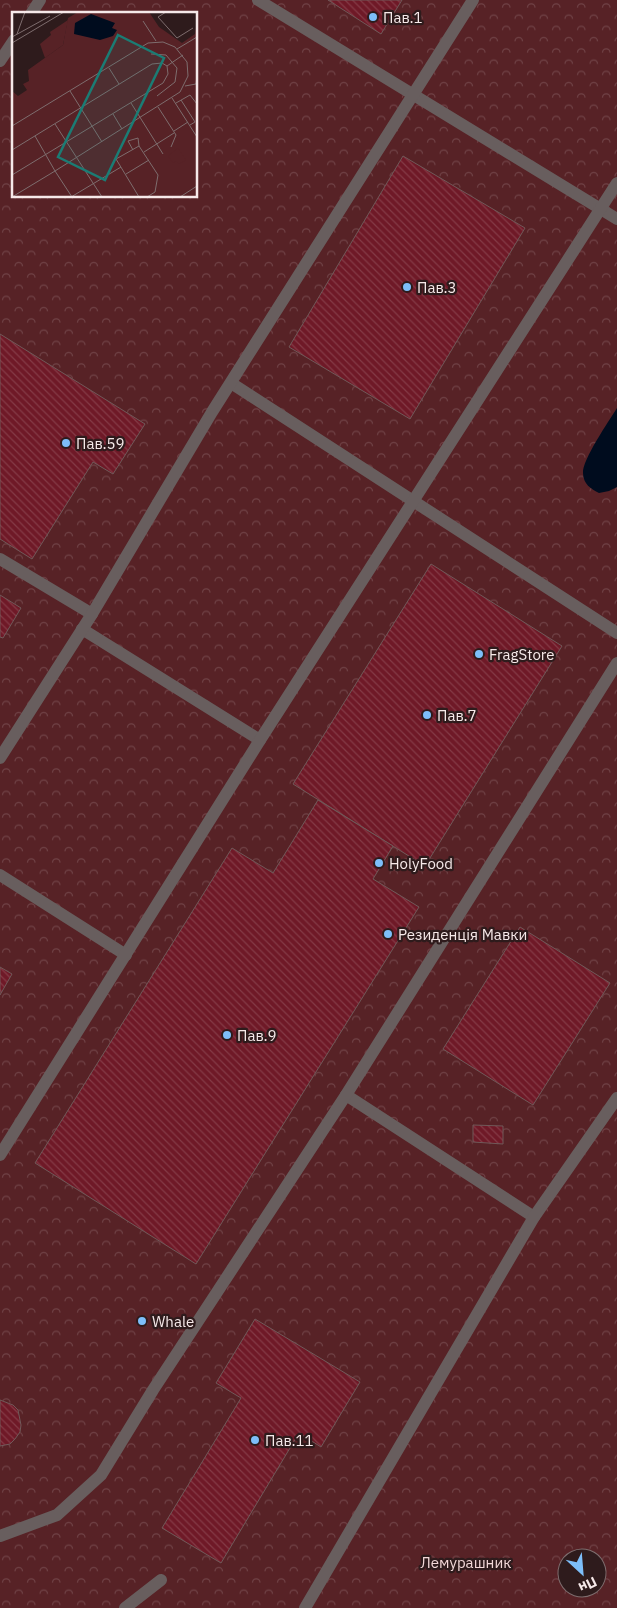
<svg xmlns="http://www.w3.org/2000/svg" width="617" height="1608" viewBox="0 0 617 1608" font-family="'IBM Plex Sans',sans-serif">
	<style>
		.forest { fill: url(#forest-crowns); fill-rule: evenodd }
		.water { fill: #000c1e }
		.building { fill: url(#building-back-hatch); stroke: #705959 }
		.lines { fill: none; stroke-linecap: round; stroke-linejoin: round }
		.lane { stroke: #685e5e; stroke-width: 12 }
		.poi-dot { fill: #7dbef9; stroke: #2e1b1c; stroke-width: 2 }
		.labels { text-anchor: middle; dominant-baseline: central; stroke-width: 4.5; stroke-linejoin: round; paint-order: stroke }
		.poi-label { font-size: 15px; fill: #f6e9e9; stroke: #2e1b1c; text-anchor: start }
		.park-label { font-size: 15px; fill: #f2d8d8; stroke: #2e1b1c }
		.inset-road { fill: none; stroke: #7e6d6e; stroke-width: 1 }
		.view { fill: #1b7c74; fill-opacity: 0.15; stroke: #1b7c74; stroke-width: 2.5 }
		.inset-edge { fill: none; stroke: #f6e9e9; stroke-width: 2.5 }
	</style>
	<defs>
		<pattern id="forest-crowns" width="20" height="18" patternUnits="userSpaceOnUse" patternTransform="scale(1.25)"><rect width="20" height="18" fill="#572226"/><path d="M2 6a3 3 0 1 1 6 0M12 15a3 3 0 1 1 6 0" fill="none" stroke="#704246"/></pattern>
		<pattern id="building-back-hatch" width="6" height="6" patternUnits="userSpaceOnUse" patternTransform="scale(1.25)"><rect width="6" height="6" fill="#6f1927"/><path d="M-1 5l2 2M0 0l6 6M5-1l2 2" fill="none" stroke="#843a46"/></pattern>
	</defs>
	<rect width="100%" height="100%" fill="#2e1b1c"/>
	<path class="forest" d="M 0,0 L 617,0 L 617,1608 L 0,1608 ZM 14,14 L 196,14 L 196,196 L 14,196 ZM 567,1558 L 597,1558 L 597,1588 L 567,1588 Z"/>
	<path class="water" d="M 617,408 L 617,487 L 609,491 L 599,493 C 591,489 583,484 583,473 C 582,460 609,421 617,408 Z"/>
	<g class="building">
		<path d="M 328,0 L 402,0 L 381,34 Z"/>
		<path d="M 403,156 L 525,228 L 410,419 L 289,347 Z"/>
		<path d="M 0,334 L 145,424 L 113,474 L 93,462 L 32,559 L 0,539 Z"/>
		<path d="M 431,564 L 562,646 L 425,866 L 293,784 Z"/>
		<path d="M 0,595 L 21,608 L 3,638 L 0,637 Z"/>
		<path d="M 318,800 L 393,846 L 373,879 L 419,907 L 196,1264 L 35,1163 L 232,848 L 273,873 Z"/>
		<path d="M 520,927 L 610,983 L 533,1105 L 443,1049 Z"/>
		<path d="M 0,967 L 12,974 L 0,995 Z"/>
		<path d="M 473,1125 L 503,1126 L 503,1144 L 473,1142 Z"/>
		<path d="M 255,1319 L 360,1382 L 321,1447 L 299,1433 L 221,1563 L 162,1528 L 241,1398 L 216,1383 Z"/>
		<path d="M 0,1400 L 13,1405 L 18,1410 L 21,1425 L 20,1432 L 15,1439 L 10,1444 L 0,1446 Z"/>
	</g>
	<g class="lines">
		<g class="lane">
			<path d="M 258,0 L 617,219"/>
			<path d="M 31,14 L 40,0"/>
			<path d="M 0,61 L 14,40"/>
			<path d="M 231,383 L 617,633"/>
			<path d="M 0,559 L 92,614"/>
			<path d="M 82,629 L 260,740"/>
			<path d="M 0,758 L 92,614 L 212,412 L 473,0"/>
			<path d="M 0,875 L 126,955"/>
			<path d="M 346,1095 L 534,1217"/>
			<path d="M 0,1155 L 260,740 L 617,183"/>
			<path d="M 0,1536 L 57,1515 L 101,1475 L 153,1390 L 346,1095 L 617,663"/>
			<path d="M 125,1608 L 161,1580"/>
			<path d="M 305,1608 L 534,1217 L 617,1098"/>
		</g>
	</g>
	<g class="poi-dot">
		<circle cx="373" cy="17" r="5"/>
		<circle cx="407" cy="287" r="5"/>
		<circle cx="66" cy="443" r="5"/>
		<circle cx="479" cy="654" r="5"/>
		<circle cx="427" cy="715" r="5"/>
		<circle cx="379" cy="863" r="5"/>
		<circle cx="388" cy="934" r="5"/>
		<circle cx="227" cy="1035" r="5"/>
		<circle cx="142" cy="1321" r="5"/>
		<circle cx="255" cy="1440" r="5"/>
	</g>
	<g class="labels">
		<g class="poi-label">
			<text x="383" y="17">Пав.1</text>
			<text x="417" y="287">Пав.3</text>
			<text x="76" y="443">Пав.59</text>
			<text x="489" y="654">FragStore</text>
			<text x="437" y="715">Пав.7</text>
			<text x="389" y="863">HolyFood</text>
			<text x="398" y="934">Резиденція Мавки</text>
			<text x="237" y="1035">Пав.9</text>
			<text x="152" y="1321">Whale</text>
			<text x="265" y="1440">Пав.11</text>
		</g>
		<g class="park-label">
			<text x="466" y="1562">Лемурашник</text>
		</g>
	</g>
	<g transform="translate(12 12)">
		<rect width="185" height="185" fill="#2e1b1c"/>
		<path d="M 56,8 L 51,33 L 33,46 L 28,32 L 39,23 L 38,20 Z" fill="#572226"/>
		<path d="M 66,0 L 137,0 L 147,15 L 170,31 L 183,22 L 185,9 L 185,185 L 0,185 L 0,79 L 6,84 L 15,78 L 11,72 L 17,69 L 16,58 L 51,33 L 56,6 Z" fill="#572226"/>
		<path d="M 166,136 L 174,148 L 167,152 L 164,149 L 161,151 L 156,144 Z" fill="#572226"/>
		<path d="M 79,2 L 103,11 L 100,16 L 105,18 L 101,24 L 88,28 L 62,22 L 63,11 Z" fill="#000c1e"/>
		<path class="inset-road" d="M 154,0 L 146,5 L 165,26 L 181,16M 131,9 L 144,29M 5,22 L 13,0M 0,25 L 38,4M 0,31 L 52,0M 165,37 L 185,25M 139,42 L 154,43 L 165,56 L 163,70 L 145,84M 155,54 L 171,43M 97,56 L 107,72M 173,74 L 184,72 L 185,63M 58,79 L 90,130M 160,86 L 185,125M 169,88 L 183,110 L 178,113M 119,91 L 151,142M 164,91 L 178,83 L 185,92M 146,95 L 164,123 L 159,135M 101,102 L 110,117M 43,112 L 90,185M 0,114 L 136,31 L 151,30 L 163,35 L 175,50 L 176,64 L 168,80 L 43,159 L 23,124M 162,119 L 176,110M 0,138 L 140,52 L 150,51 L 155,54 L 156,62 L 151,71 L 0,163M 121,138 L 116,129 L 126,126 L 127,134 L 146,163 L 143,180 L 135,185M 132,140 L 162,121M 114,162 L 137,148M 0,185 L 43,159 L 60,185M 59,185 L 109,155M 127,185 L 104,147 L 127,134M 168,185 L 185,174"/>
		<path class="view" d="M 106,23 L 152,46 L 93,168 L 46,145 Z"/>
		<rect width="185" height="185" class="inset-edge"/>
	</g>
	<g transform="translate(582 1573) rotate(154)"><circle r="24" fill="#2e1b1c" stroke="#7e6d6e"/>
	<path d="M0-4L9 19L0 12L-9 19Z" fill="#7dbef9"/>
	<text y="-8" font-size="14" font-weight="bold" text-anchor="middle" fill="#f6e9e9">Пн</text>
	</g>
</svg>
